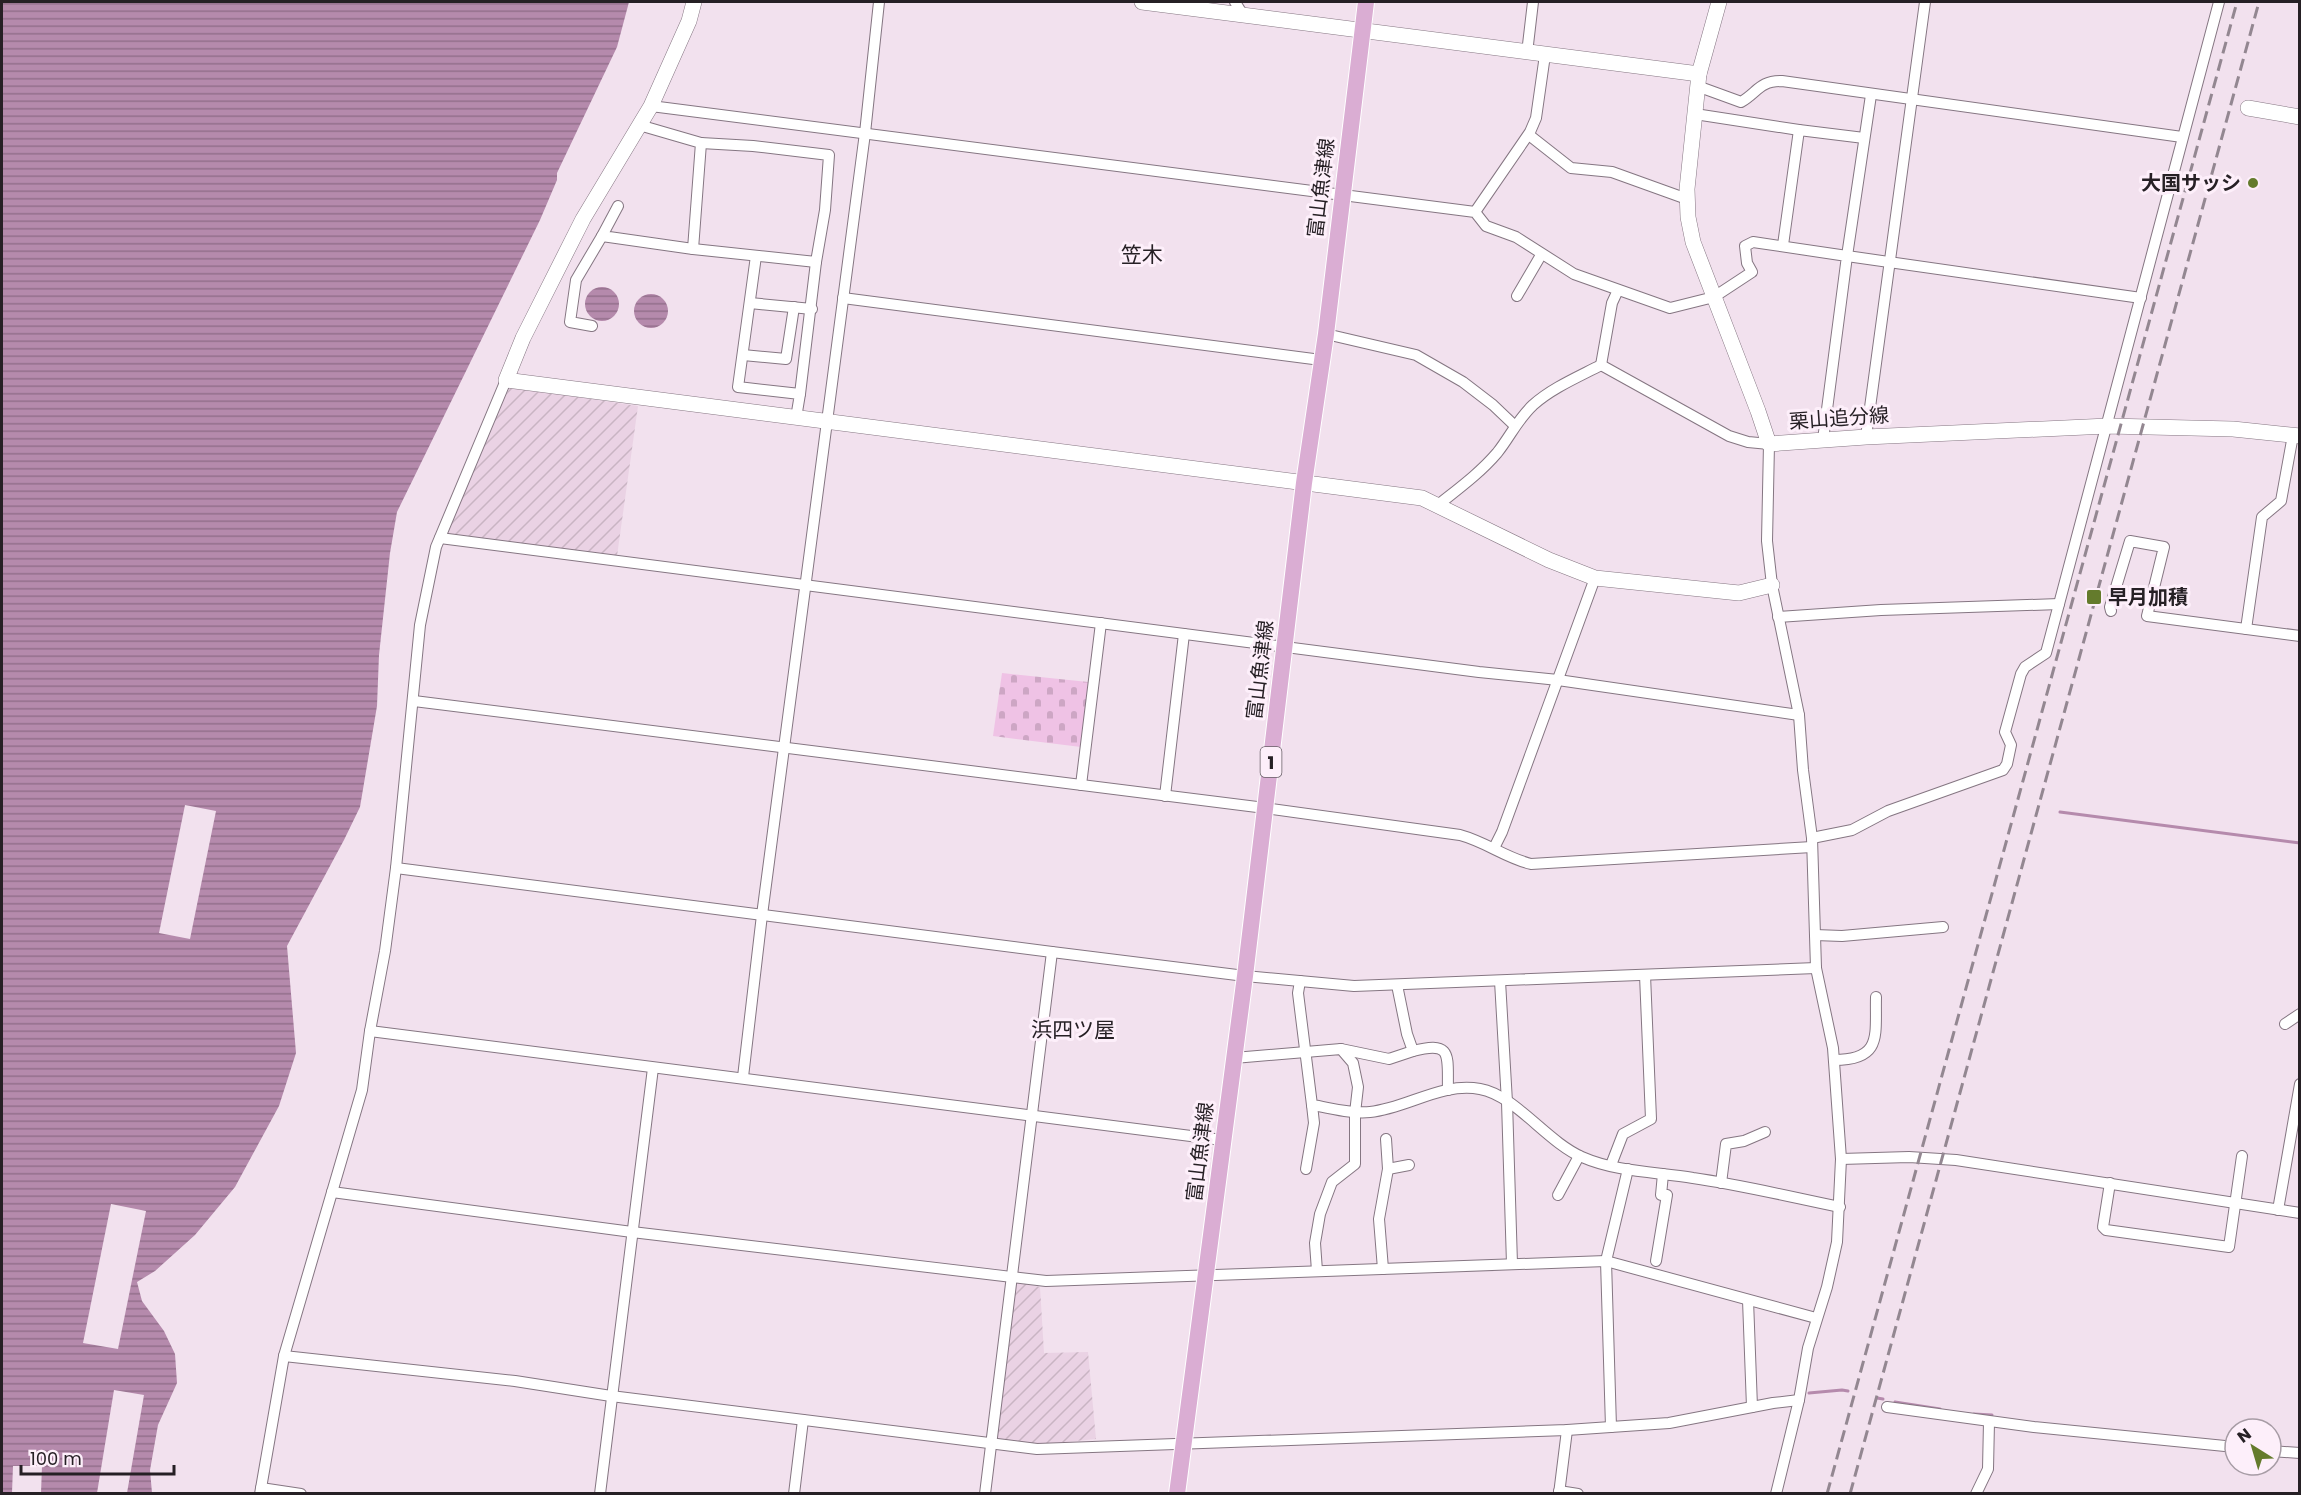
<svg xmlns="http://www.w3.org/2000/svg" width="2301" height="1495" viewBox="0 0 2301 1495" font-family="Poppins,'Noto Sans JP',sans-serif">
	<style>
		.industrial { fill: url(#industrial-furrows) }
		.cemetery { fill: url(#cemetery-stones) }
		.water { fill: url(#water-rules) }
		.pier { fill: #f2e1ee }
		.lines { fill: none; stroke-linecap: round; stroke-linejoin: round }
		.stream { stroke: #b58aac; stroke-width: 3 }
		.street-casing { stroke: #857682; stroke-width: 12 }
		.secondary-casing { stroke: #857682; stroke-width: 16 }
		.primary-casing { stroke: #fff; stroke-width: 18 }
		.street { stroke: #fff; stroke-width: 10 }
		.secondary { stroke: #fff; stroke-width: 15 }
		.primary { stroke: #daadd3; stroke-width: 16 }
		.rail { stroke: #938791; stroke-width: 3; stroke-dasharray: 12 6; stroke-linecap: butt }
		.poi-dot { fill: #647b2c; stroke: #fdeffa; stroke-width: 2 }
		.labels { text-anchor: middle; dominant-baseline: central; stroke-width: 6; stroke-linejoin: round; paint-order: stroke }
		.shield { fill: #fdeffa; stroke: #665e65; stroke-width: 1.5 }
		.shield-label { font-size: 18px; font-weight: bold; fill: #262025 }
		.poi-label { font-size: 20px; font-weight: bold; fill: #262025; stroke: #fdeffa; text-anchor: end }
		.street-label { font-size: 20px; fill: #262025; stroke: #fdeffa }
		.neighbourhood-label { font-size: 21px; fill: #262025; stroke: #fdeffa }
	</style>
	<defs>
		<pattern id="industrial-furrows" width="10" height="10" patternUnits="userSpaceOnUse" patternTransform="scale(1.5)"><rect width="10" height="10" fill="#ead2e4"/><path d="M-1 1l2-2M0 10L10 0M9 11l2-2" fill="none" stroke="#c9b4c3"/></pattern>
		<pattern id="cemetery-stones" width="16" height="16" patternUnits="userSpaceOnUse" patternTransform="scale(1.5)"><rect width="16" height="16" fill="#efc2e5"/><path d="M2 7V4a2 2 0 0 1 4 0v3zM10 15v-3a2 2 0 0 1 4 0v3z" fill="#cda6c4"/></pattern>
		<pattern id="water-rules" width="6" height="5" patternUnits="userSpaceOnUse" patternTransform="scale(1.5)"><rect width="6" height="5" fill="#b58aac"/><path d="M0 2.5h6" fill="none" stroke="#93708c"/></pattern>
	</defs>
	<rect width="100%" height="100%" fill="#f2e1ee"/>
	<g class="industrial">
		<path d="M 510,387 L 638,406 L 617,556 L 446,533 L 474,462 Z"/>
		<path d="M 1015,1281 L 1040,1287 L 1044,1353 L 1088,1352 L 1096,1439 L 1036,1445 L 997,1439 Z"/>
	</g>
	<path class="cemetery" d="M 1002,673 L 1088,682 L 1081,747 L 993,736 Z"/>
	<g class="water">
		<path d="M 2,2 L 629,2 L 617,47 L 557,173 L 557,180 L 540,220 L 397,512 L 390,553 L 379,655 L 377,706 L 360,807 L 344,840 L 287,946 L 296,1053 L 279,1106 L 235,1187 L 195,1235 L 155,1271 L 137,1282 L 142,1301 L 164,1331 L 175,1354 L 177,1383 L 158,1425 L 150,1470 L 152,1493 L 2,1494 Z"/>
		<circle cx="602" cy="304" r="17"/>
		<circle cx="651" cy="311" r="17"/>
	</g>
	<g class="pier">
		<path d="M 185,805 L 216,811 L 190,939 L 159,933 Z"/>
		<path d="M 111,1204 L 146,1211 L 118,1349 L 83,1343 Z"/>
		<path d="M 114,1390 L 144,1395 L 127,1493 L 97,1493 Z"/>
		<path d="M 13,1466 L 42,1466 L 41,1493 L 12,1493 Z"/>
	</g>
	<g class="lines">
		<g class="stream">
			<path d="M 2060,812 L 2300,843"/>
			<path d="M 1809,1393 L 1842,1390 L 1848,1391"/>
			<path d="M 1877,1398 L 1883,1399"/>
			<path d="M 1895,1402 L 1940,1409"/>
			<path d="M 1974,1414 L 1992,1415"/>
		</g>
		<defs>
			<g id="street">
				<path d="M 1235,2 L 1243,15"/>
				<path d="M 1527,53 L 1533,2"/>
				<path d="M 1697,86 L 1741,102 C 1758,92 1759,81 1782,81 L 2182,137"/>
				<path d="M 1871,95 L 1847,256 L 2141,298"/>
				<path d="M 651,106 L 1475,212 L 1486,226 L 1516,237 L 1574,274 L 1670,308 L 1714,297 L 1752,272 L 1747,263 L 1745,246 L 1753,242 L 1847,256 L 1823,440"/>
				<path d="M 1695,114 L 1799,130"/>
				<path d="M 1529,135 L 1571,168 L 1612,172 L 1687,199"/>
				<path d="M 618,206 L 602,236 L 693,249 L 701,143 L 639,125"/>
				<path d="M 1475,212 L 1530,132 L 1536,118 L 1545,55"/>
				<path d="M 1783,245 L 1799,130 L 1864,138"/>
				<path d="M 693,249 L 816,262 L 825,210 L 829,155 L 753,146 L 701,143"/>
				<path d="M 756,256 L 738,387 L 800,394 L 796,418"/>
				<path d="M 1517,296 L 1541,255"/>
				<path d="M 843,298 L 1321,360"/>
				<path d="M 750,303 L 812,309"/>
				<path d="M 592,326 L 570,322 L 576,280 L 602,236"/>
				<path d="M 1326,334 L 1416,355 L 1463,382 L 1493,405 L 1514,425"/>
				<path d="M 743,355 L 786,359 L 794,307"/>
				<path d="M 1601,365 L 1729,436 L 1748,442 L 1769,444 L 1767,541 L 1772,585 L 1799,715 L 1803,770 L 1812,838 L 1816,968 L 1833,1048 L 1841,1159 L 1837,1242 L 1827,1287 L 1808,1348 L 1799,1400 L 1776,1494"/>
				<path d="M 1601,365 L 1612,303 L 1618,290"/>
				<path d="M 800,394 L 816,262"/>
				<path d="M 1866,437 L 1925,2"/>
				<path d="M 1438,505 C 1458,489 1480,473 1497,453 C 1510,437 1517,420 1533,405 C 1552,388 1578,377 1601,365"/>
				<path d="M 440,538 L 1479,672 L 1558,680 L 1799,715"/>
				<path d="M 2111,611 L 2110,607 L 2130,541 L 2164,547 L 2147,616 L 2300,636"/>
				<path d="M 1778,617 L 1881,610 L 2059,604"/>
				<path d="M 2246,629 L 2262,517 L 2281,501 L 2293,435"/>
				<path d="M 414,701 L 1265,808 L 1460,835 C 1486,842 1506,858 1531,864 L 1812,847"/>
				<path d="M 1081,785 L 1101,623"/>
				<path d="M 1165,796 L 1184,634"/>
				<path d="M 1812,838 L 1852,830 L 1888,811 L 2003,770 L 2007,764 L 2011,745 L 2005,732 L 2021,674 L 2025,667 L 2046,653 L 2219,2"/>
				<path d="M 1494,848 L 1502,832 L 1595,578"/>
				<path d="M 396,868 L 1052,952 L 1245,976 L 1354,986 L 1816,968"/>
				<path d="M 1815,935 L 1842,936 L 1943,927"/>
				<path d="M 1300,981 L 1298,993 L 1312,1105 C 1331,1108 1351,1114 1370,1112 C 1408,1108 1441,1082 1480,1089 C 1515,1095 1547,1142 1582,1157 C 1616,1172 1657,1172 1693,1178 C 1742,1185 1791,1197 1840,1207"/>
				<path d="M 1500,981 L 1507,1102 L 1512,1264"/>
				<path d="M 2285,1024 L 2300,1014"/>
				<path d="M 370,1031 L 1222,1140"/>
				<path d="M 1341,1049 L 1389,1059 L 1413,1051 L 1407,1034 L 1397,985"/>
				<path d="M 1413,1051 C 1454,1040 1447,1057 1448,1090"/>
				<path d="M 1234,1058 L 1341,1049 L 1353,1063 L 1358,1087 L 1355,1113 L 1355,1164 L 1332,1182 L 1320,1214 L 1315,1243 L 1317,1271"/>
				<path d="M 1834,1060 C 1883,1060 1875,1035 1876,997"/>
				<path d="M 743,1077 L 762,915 L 865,133 L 879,2"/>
				<path d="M 1841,1159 L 1909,1157 L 1956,1160 L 2300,1213"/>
				<path d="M 1611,1165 L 1623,1134 L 1651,1119 L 1645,975"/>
				<path d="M 1306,1169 L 1314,1123 L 1312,1105"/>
				<path d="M 1388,1169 L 1409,1165"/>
				<path d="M 1721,1183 L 1726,1144 L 1744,1141 L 1765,1132"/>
				<path d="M 2110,1183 L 2103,1227 L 2106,1230 L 2229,1247 L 2242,1156"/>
				<path d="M 332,1192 L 632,1232 L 1046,1281 L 1606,1261 L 1816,1318"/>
				<path d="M 1558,1195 L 1579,1156"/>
				<path d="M 2278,1210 L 2300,1084"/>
				<path d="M 1656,1261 L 1667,1195 L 1661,1195 L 1663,1174"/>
				<path d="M 1383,1269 L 1379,1219 L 1388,1169 L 1386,1139"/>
				<path d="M 1748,1300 L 1752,1407"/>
				<path d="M 284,1356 L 515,1381 L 611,1396 L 1037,1449 L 1567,1430 L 1669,1423 L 1773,1403 L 1799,1400"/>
				<path d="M 1887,1407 L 2034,1427 L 2235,1447"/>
				<path d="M 1611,1427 L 1606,1261 L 1628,1169"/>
				<path d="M 2271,1451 L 2300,1453"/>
				<path d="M 261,1488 L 301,1494"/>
				<path d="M 1559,1491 L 1578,1494"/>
				<path d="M 260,1494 L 284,1356 L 362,1090 L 370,1031 L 385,951 L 396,868 L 420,625 L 436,547 L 506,380"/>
				<path d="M 600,1494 L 653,1068"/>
				<path d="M 794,1494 L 803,1420"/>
				<path d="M 985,1494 L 1052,952"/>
				<path d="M 1559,1494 L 1567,1430"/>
				<path d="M 1976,1494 L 1988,1469 L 1989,1422"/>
			</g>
			<g id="secondary">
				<path d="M 694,2 L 689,21 L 651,106 L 583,219 L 523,338 L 506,380 L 1422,498 L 1549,560 L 1595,578 L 1739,593 L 1772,585"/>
				<path d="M 1142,2 L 1699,74"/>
				<path d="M 1719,2 L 1699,74 L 1687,189 L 1688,217 L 1693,242 L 1758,411 L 1769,444 L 1866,437 L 2108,426 L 2233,429 L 2300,436"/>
				<path d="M 2248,108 L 2300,117"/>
			</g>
			<path id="primary" d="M 1177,1494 L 1245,976 L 1304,483 L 1326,334 L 1366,2"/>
		</defs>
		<use href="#street" class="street-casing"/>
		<use href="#secondary" class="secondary-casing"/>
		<use href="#primary" class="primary-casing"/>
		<use href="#street" class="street"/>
		<use href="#secondary" class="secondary"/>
		<use href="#primary" class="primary"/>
		<g class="rail">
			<path d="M 1827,1494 L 2237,2"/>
			<path d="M 1850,1494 L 2259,2"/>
		</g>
	</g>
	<g class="poi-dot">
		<circle cx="2253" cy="183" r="6"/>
		<rect x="2086" y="589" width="16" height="16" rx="3"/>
	</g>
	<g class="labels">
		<rect class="shield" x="1260.5" y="747" width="21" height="30" rx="4.5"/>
		<g class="shield-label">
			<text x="1271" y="762">1</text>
		</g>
		<g class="poi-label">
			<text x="2241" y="183">大国サッシ</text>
			<text x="2108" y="597" text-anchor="start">早月加積</text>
		</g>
		<g class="street-label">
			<text transform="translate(1321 188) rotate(-83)">富山魚津線</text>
			<text transform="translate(1839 418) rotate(-4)">栗山追分線</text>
			<text transform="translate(1260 670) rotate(-83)">富山魚津線</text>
			<text transform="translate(1200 1152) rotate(-83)">富山魚津線</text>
		</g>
		<g class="neighbourhood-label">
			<text x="1142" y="254">笠木</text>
			<text x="1073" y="1029">浜四ツ屋</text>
		</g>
	</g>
	<rect width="2301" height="1495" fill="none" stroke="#262025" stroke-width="6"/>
	<g transform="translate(2253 1447) rotate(323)"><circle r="28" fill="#fdeffa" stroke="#a79ca5" stroke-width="1.5"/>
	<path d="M0-4.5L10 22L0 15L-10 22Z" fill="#647b2c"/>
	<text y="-9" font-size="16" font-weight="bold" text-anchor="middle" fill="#262025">N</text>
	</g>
	<path d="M21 1465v9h153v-9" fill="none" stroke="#262025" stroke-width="3"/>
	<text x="30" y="1465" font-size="18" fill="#262025" stroke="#fdeffa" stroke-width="4.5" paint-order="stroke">100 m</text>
</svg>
